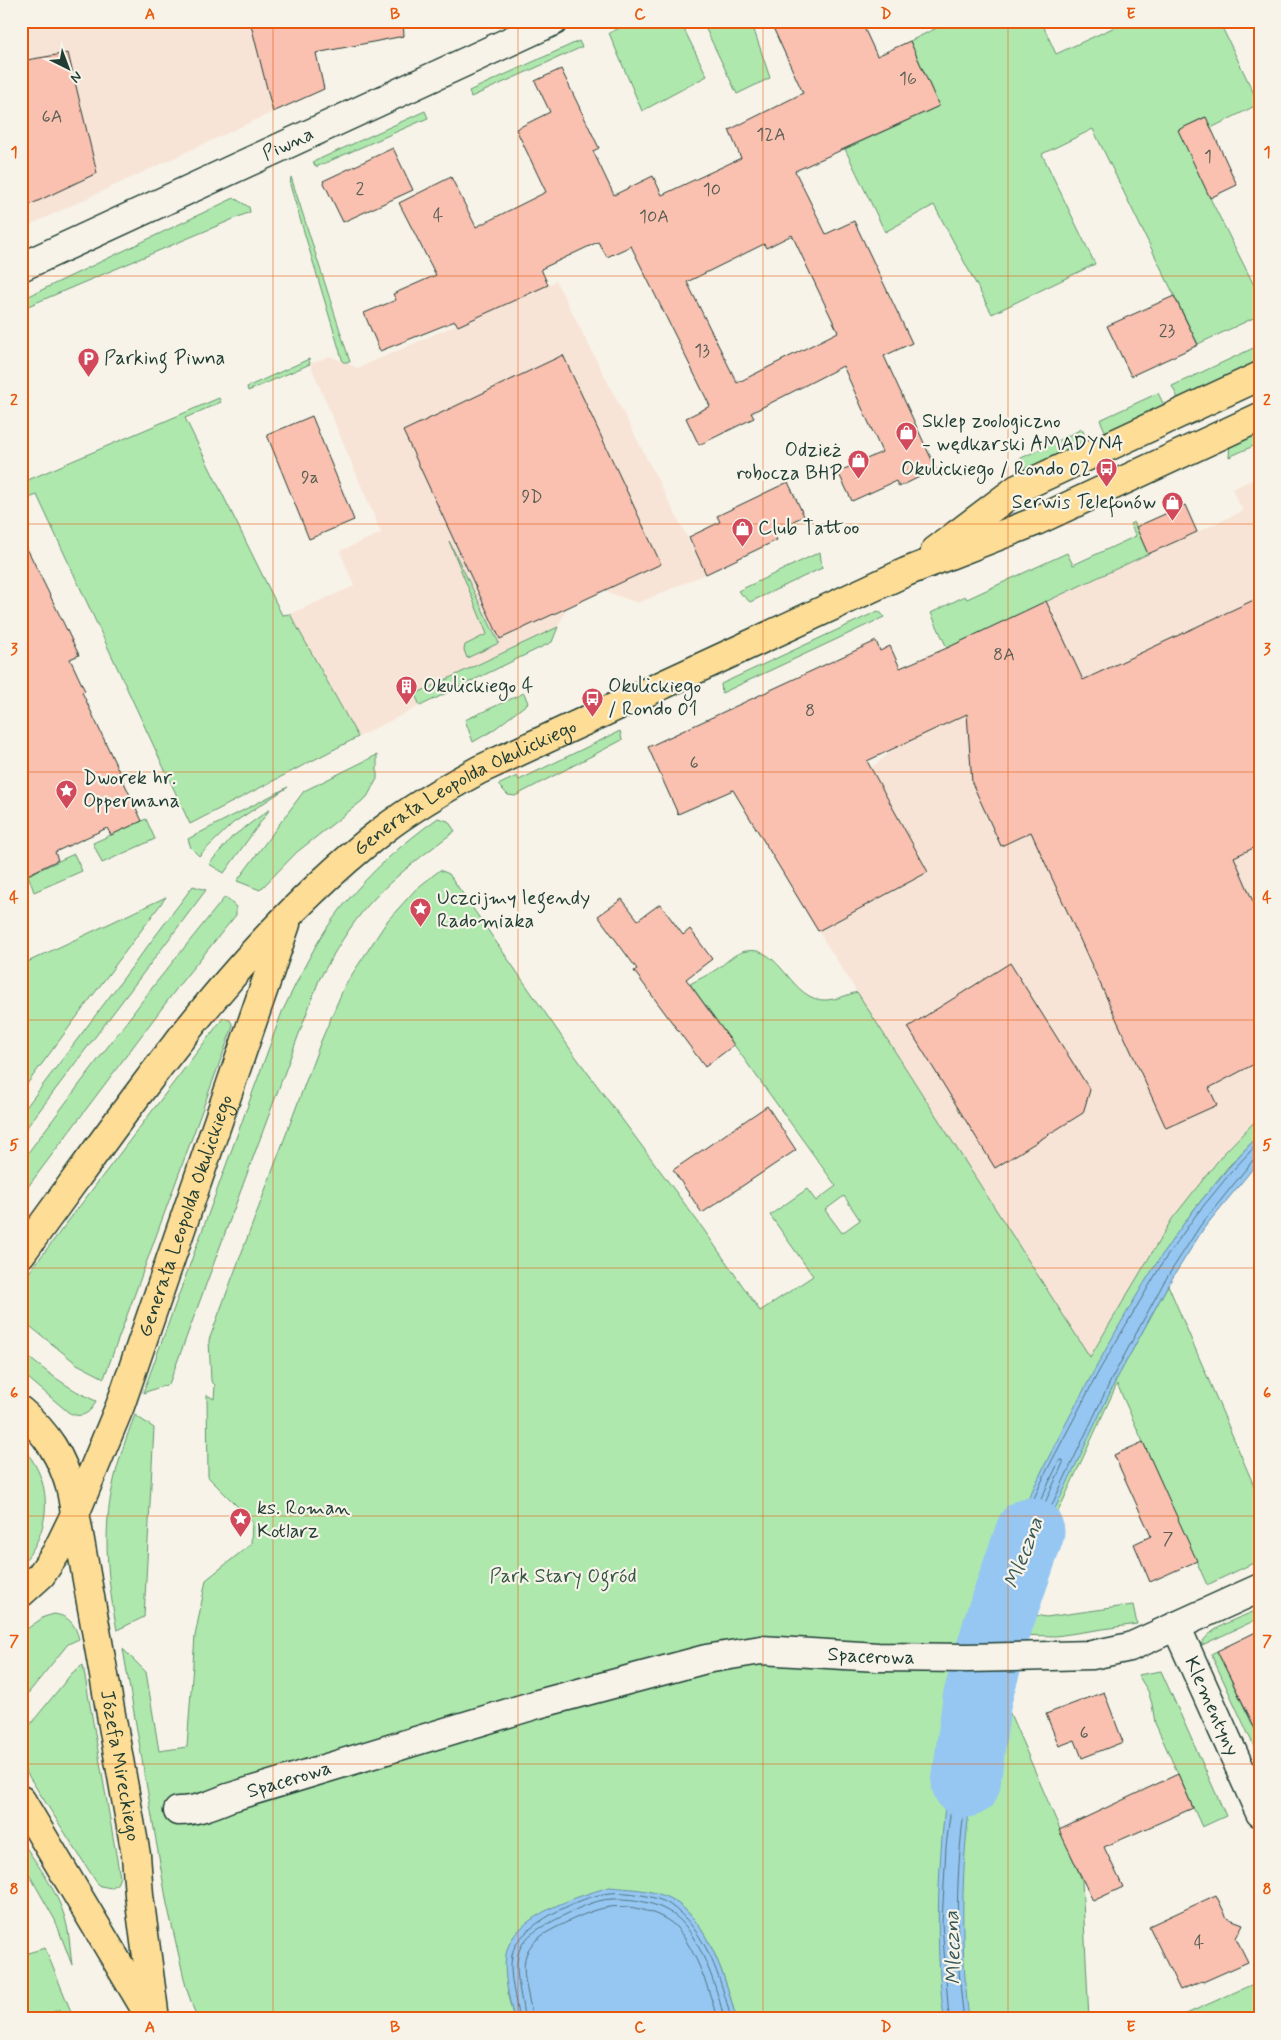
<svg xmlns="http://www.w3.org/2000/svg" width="1281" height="2040" viewBox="0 0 1281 2040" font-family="Mynerve,sans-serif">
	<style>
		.built { fill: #f8e4d7 }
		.green { fill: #aee8ad; stroke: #669270; fill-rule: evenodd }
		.water { fill: #96c7f2; stroke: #6690a6 }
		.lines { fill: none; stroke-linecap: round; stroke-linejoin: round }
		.shore { stroke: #4f7480; stroke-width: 1 }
		.river { stroke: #96c7f2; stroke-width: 69 }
		.building { fill: #fac0b0; stroke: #1f3d34; fill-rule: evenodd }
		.minor-casing { stroke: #1f3d34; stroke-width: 31 }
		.major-casing { stroke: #1f3d34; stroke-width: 31 }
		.minor { stroke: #f7f3e8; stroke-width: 28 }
		.major { stroke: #fedd96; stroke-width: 28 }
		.grid { fill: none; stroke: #e8590c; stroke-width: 1; stroke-opacity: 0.55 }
		.labels { text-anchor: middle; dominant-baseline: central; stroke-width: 4.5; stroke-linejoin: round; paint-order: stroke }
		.number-label { font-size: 18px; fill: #565e53 }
		.street-label { font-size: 20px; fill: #1f3d34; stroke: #f7f3e8 }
		.poi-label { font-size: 20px; fill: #1f3d34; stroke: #f7f3e8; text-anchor: start }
		.park-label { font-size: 20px; fill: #345746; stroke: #f7f3e8 }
		.water-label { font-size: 21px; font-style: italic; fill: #37595a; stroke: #f7f3e8 }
		.neatline { fill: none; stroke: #e8590c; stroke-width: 2 }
		.grid-label { font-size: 16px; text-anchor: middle; font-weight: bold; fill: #e8590c }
	</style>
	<rect width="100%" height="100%" fill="#f7f3e8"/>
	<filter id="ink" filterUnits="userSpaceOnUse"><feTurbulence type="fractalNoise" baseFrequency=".02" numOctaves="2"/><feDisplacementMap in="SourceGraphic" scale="10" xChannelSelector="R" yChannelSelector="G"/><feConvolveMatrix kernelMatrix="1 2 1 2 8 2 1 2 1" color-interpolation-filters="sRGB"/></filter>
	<g filter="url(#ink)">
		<g class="built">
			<path d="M 21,21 L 250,21 L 273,112 L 21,229 Z"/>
			<path d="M 556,281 L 706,574 L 638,603 L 609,593 L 607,589 L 568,606 L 558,627 L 415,694 L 420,706 L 358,737 L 290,614 L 354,586 L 340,551 L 381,533 L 310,364 L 330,356 L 358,368 Z"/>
			<path d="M 1260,476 L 1260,1116 L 1224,1153 L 1172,1219 L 1090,1357 L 818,931 L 928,872 L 871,768 L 898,746 L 941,650 L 1243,511 L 1232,489 Z"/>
		</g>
		<g class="green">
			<path d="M 634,21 L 680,21 L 707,76 L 642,111 L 609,33 Z"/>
			<path d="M 702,21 L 751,21 L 770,78 L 737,94 Z"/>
			<path d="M 951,21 L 1041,21 L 1056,54 L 1128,21 L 1219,21 L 1259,104 L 1211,128 L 1205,117 L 1179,130 L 1210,198 L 1260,297 L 1260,315 L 1198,344 L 1093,129 L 1042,154 L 1095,264 L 992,314 L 934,205 L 885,232 L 845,149 L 939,106 L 910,41 Z"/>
			<path d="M 579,41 L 582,47 L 471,97 L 469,91 Z"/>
			<path d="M 425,111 L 428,118 L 316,167 L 313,162 Z"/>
			<path d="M 291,177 L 350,362 L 343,362 L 290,185 Z"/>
			<path d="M 234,198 L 249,207 L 250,212 L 21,309 L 21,300 L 27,297 Z"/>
			<path d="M 1260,345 L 1260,363 L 1182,400 L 1178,398 L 1172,386 Z"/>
			<path d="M 309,359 L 310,364 L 248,391 L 247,387 Z"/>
			<path d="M 1158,393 L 1164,405 L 1162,409 L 1107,435 L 1100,420 Z"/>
			<path d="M 219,398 L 221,402 L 185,418 L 282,615 L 290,614 L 358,737 L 190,824 L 37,495 L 21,501 L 21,483 Z"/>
			<path d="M 1260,428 L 1260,443 L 1229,457 L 1230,442 Z"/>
			<path d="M 1082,429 L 1088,443 L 1024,474 L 1017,460 Z"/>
			<path d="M 1134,522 L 1148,554 L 947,648 L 931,613 L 965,596 L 967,599 L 1067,553 L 1073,565 L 1136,536 L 1130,524 Z"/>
			<path d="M 449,541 L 499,643 L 467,658 L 464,650 L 465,645 L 487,634 Z"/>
			<path d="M 820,552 L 822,568 L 750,602 L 738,591 Z"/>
			<path d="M 878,611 L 882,614 L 884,617 L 722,693 L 721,684 Z"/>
			<path d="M 558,627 L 552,642 L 420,706 L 415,694 Z"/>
			<path d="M 524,693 L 528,703 L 492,731 L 473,742 L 465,720 Z"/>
			<path d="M 620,731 L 622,740 L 515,796 L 508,795 L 498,785 L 517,776 L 519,780 Z"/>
			<path d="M 377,755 L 377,779 L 367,797 L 297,852 L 260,890 L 237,881 L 304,791 Z"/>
			<path d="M 288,787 L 233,823 L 199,856 L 191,848 L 188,839 Z"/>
			<path d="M 270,809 L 224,873 L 209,864 L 232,837 Z"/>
			<path d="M 438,818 L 448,821 L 455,831 C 426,853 395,875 370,903 C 350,925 334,953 319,980 L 169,1384 L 143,1393 L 282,1012 C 300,976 317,937 343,906 C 370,872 403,843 438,818 Z"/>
			<path d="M 146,819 L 155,839 L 102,863 L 93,843 Z"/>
			<path d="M 74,854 L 82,871 L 34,892 L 28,875 Z"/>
			<path d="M 440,870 L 449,874 L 573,1053 L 704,1230 L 760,1311 L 813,1276 L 770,1215 L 807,1189 L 816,1201 L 836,1186 L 690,984 C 699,979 708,975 717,969 C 726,963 734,953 746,951 C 781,944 791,1003 827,1000 C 838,999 847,995 857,992 L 1090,1357 L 1172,1219 L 1224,1153 L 1260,1116 L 1260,1134 L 1228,1167 L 1192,1212 L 1159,1260 L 1007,1546 L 982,1620 L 999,1688 L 1082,1880 L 1089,2019 L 736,2019 C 727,1981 706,1915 668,1898 C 661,1895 653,1893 646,1891 L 507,1992 L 514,2019 L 197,2019 L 186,1987 L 167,1904 L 123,1649 L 146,1672 L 159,1751 L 187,1747 L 195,1636 L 206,1580 L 251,1544 L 252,1521 L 208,1477 L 207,1395 L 214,1399 L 215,1385 L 211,1381 L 209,1340 L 321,1041 L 345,985 L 388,920 L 416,889 ZM 844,1196 L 860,1220 L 842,1233 L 825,1210 Z"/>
			<path d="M 193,886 L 206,890 L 21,1135 L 21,1114 Z"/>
			<path d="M 166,897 L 21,1092 L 21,965 Z"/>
			<path d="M 225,897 L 236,907 L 236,915 L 183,980 L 21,1196 L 21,1162 L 155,984 Z"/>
			<path d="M 223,1018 L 230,1020 L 233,1026 L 104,1378 L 77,1364 L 21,1319 L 21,1283 Z"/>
			<path d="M 1168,1285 L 1260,1500 L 1260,1560 L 1207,1585 L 1117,1384 L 1044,1542 L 1019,1612 L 1046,1617 L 1133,1605 L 1137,1624 L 1056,1636 L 1013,1635 L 1016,1623 L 1010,1621 L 1036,1549 L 1061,1493 L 1116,1380 Z"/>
			<path d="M 21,1351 C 44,1370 68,1389 96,1401 C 91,1413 81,1420 68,1412 L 21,1372 Z"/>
			<path d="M 135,1415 L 154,1428 L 144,1617 L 117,1630 C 108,1585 102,1531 113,1485 C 118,1461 126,1438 135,1415 Z"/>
			<path d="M 21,1446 C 54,1480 53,1530 21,1565 Z"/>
			<path d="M 1260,1609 L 1260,1618 L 1200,1646 C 1210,1626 1240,1618 1260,1609 Z"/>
			<path d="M 54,1614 C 69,1616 75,1624 79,1639 L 68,1644 L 21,1702 L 21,1633 L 44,1617 Z"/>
			<path d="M 1217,1651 L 1260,1740 L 1260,1754 L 1258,1755 L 1211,1654 Z"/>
			<path d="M 83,1665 L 120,1877 L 117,1884 L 111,1888 L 101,1886 L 97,1883 L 21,1764 L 21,1736 L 72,1673 Z"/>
			<path d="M 1161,1671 L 1226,1816 L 1202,1827 L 1155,1723 L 1152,1704 L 1148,1691 L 1138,1675 Z"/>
			<path d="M 21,1840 C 39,1867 60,1894 67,1926 C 70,1938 70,1952 72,1965 L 55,1920 L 21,1860 Z"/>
			<path d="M 45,1948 L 74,2019 L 64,2019 L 60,2009 L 37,2019 L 21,2019 L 21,1955 Z"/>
			<path d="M 1260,1981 L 1260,2019 L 1175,2019 Z"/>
		</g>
		<g class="water">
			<path d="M 1260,1134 L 1260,1160 L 1204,1228 L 1168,1285 L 1116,1380 L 1036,1549 L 1010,1621 L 982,1620 C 1003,1546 1037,1479 1072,1412 C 1108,1345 1147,1271 1193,1211 C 1214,1184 1236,1158 1260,1134 Z"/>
			<path d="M 961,1688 L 991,1688 C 986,1716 980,1743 975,1771 C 961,1851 959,1938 969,2019 L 944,2019 C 930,1908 944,1797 961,1688 Z"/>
			<path d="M 609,1887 C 629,1889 651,1889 669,1898 C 707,1917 727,1981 736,2019 L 514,2019 C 509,1998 503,1975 506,1954 C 513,1915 577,1897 609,1887 Z"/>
		</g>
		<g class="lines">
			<g class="shore">
				<path d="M 1260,1141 L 1232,1171 L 1196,1215 L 1163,1262 L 1100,1369 L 1046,1472 L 1012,1547 L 990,1611 L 990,1615 L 1007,1615 L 1032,1547 L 1112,1378 L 1164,1282 L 1200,1226 L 1254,1159 L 1260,1158"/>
				<path d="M 1060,1460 L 1063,1460 L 1063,1463 L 1026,1545 L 1003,1608 L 999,1609 L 998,1606 L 1017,1550 Z"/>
				<path d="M 972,1699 L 976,1699 L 977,1702 L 969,1743 L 966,1745 L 964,1742 L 970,1701 Z"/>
				<path d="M 518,2019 C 517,1998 508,1977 512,1955 C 516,1926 583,1895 610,1893 C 624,1891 657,1896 669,1904 C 705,1929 721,1978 731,2019"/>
				<path d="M 524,2019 C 523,1998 514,1976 518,1955 C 522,1935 542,1927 559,1918 C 572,1911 596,1899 612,1899 C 636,1898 665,1904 682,1922 C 702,1944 718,1990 724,2019"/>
				<path d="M 532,2019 C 531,1998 520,1975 526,1955 C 532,1937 552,1930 567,1922 C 580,1916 595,1909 610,1907 C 630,1904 664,1913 677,1928 C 697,1953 709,1988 717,2019"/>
				<path d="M 949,2019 L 942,1923 L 946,1847 L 965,1695 L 967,1693 L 982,1693 L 985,1696 C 980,1721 974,1746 970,1771 C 956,1851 953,1938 964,2019"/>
			</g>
			<path class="river" d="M 966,1783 L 977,1699 L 999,1621 L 1030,1532"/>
		</g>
		<g class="building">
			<path d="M 250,21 L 403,21 L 404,36 L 316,53 L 324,89 L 273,112 Z"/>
			<path d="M 770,21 L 861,21 L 877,56 L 910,41 L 939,106 L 795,171 L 826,234 L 854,221 L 912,343 L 884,356 L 936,469 L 899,487 L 896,481 L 852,501 L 838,472 L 882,452 L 843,366 L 751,413 L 754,418 L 699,445 L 686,418 L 710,406 L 631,246 L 607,257 L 598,242 L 541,269 L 548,285 L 458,326 L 455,321 L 380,351 L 364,313 L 396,300 L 393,294 L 436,275 L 399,203 L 451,177 L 476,227 L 546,192 L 516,129 L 550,112 L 535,81 L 561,69 L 599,148 L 593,151 L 614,195 L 653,176 L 662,195 L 741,158 L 729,130 L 803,93 ZM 792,235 L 838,332 L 737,383 L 687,282 L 764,244 L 766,248 Z"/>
			<path d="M 68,53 L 97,173 L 21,209 L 21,61 Z"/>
			<path d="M 1206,117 L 1237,185 L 1210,198 L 1178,130 Z"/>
			<path d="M 393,148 L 413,190 L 343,222 L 323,181 Z"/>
			<path d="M 1174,296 L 1198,345 L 1131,376 L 1107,326 Z"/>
			<path d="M 563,355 L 661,564 L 500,639 L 403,431 Z"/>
			<path d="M 312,416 L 354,520 L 309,539 L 267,435 Z"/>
			<path d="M 788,482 L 804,516 L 772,531 L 777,540 L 706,574 L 689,537 L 720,522 L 717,516 Z"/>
			<path d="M 1185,505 L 1197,532 L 1148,554 L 1136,527 Z"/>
			<path d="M 21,536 L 79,655 L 70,659 L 85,691 L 82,692 L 142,821 L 111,835 L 107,828 L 55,852 L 58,860 L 21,878 Z"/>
			<path d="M 1260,597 L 1260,845 L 1234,857 L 1260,918 L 1260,1061 L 1209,1088 L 1217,1105 L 1166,1128 L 1031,832 L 1001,846 L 972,783 L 967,714 L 867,761 L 928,872 L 818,931 L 733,790 L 678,814 L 648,747 L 876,641 L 880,651 L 890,646 L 900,668 L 947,648 L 1046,601 L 1083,680 Z"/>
			<path d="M 622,899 L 638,920 L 660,904 L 683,935 L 690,929 L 712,959 L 686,979 L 734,1045 L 705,1067 L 634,971 L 637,969 L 598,916 Z"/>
			<path d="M 1010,963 L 1090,1090 L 1083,1113 L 995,1168 L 908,1027 Z"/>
			<path d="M 767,1106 L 796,1150 L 702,1213 L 673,1170 Z"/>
			<path d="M 1143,1442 L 1197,1561 L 1150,1582 L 1134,1544 L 1151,1536 L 1114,1455 Z"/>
			<path d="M 1260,1630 L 1260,1738 L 1217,1651 Z"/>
			<path d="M 1104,1692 L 1123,1742 L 1082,1758 L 1075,1740 L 1059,1746 L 1046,1714 Z"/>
			<path d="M 1178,1774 L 1193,1808 L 1104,1847 L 1123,1887 L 1093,1901 L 1059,1830 Z"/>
			<path d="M 1216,1895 L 1227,1918 L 1243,1924 L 1236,1938 L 1248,1962 L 1203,1982 L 1202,1981 L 1180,1990 L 1149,1926 Z"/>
		</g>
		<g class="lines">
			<defs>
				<g id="minor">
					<path id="s1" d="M 21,267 L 554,21"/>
					<path id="s2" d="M 1176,1626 L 1260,1813"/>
					<path id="s3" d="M 178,1811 C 196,1811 211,1805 228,1798 L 538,1704 L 706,1659 L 761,1650 L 878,1657 L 967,1658 L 1092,1655 L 1130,1647 L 1260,1588"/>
				</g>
				<g id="major">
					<path d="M 935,551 L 1017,489 L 1260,376"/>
					<path id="s4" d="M 21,1254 C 131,1105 235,946 383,830 C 413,807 446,788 479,770 L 906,572 L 1034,522 L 1260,417"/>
					<path id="s5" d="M 21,1411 C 47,1433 62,1457 71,1490 L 136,1855 L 139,1895 L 155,2019"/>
					<path id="s6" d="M 21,1593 L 41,1575 L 56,1553 L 75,1514 L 120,1406 L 286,924"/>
					<path d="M 21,1800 L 149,2015"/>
				</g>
			</defs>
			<use href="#minor" class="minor-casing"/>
			<use href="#major" class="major-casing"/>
			<use href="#minor" class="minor"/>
			<use href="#major" class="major"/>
		</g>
	</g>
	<path class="grid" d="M 273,21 L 273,2019M 518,21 L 518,2019M 763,21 L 763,2019M 1008,21 L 1008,2019M 21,276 L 1260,276M 21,524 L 1260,524M 21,772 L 1260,772M 21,1020 L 1260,1020M 21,1268 L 1260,1268M 21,1516 L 1260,1516M 21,1764 L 1260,1764"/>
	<defs>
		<symbol id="parking-pin" viewBox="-11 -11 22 30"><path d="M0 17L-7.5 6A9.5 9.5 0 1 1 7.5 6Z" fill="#d1495b" stroke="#f7f3e8"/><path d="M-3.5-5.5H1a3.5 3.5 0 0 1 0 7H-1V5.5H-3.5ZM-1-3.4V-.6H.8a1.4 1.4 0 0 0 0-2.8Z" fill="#fff"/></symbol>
		<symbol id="shop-pin" viewBox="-11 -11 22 30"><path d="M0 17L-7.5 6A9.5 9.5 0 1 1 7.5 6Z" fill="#d1495b" stroke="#f7f3e8"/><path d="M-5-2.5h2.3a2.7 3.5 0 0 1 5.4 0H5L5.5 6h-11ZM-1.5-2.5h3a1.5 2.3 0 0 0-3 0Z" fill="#fff"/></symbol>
		<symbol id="bus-pin" viewBox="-11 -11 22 30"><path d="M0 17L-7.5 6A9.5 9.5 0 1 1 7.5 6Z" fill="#d1495b" stroke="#f7f3e8"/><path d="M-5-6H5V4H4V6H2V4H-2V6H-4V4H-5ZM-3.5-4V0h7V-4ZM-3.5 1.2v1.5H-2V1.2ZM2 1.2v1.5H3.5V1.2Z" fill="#fff"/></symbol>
		<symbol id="building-pin" viewBox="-11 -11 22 30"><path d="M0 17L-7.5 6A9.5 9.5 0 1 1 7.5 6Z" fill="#d1495b" stroke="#f7f3e8"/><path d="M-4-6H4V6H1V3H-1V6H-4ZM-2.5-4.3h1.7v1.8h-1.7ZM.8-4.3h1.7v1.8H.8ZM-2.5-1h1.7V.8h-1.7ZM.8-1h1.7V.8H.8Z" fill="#fff"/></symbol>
		<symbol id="sight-pin" viewBox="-11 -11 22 30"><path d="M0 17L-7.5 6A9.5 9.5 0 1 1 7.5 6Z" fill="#d1495b" stroke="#f7f3e8"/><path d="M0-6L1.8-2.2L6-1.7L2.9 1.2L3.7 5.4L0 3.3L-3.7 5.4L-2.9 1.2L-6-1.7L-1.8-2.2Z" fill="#fff"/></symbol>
	</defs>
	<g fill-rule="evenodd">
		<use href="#parking-pin" x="76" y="346" width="25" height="34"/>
		<use href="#shop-pin" x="894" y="420" width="25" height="34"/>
		<use href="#shop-pin" x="846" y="448" width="25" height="34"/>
		<use href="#bus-pin" x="1094" y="456" width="25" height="34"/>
		<use href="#shop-pin" x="1160" y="490" width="25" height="34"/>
		<use href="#shop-pin" x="730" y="516" width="25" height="34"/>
		<use href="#building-pin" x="394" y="674" width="25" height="34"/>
		<use href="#bus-pin" x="580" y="686" width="25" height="34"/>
		<use href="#sight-pin" x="54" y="778" width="25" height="34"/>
		<use href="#sight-pin" x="408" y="896" width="25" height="34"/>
		<use href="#sight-pin" x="228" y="1506" width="25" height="34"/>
	</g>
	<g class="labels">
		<g class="number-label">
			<text x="908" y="79">16</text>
			<text x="52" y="117">6A</text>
			<text x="771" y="135">12A</text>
			<text x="1208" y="157">1</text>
			<text x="360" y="189">2</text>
			<text x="712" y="190">10</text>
			<text x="438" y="216">4</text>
			<text x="654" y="217">10A</text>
			<text x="1167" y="331">23</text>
			<text x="702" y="351">13</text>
			<text x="310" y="478">9a</text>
			<text x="532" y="497">9D</text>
			<text x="1004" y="655">8A</text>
			<text x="810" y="711">8</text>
			<text x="694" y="763">6</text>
			<text x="1168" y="1539">7</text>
			<text x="1084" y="1733">6</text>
			<text x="1199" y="1943">4</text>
		</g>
		<g class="street-label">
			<text stroke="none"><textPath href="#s1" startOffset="294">Piwna</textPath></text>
			<text stroke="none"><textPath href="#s4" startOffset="652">Generała Leopolda Okulickiego</textPath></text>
			<text stroke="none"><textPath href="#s6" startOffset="415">Generała Leopolda Okulickiego</textPath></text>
			<text stroke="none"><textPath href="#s3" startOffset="716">Spacerowa</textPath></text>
			<text stroke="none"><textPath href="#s2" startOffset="88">Klementyny</textPath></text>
			<text stroke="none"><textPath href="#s5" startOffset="375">Józefa Mireckiego</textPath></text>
			<text stroke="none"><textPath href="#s3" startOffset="116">Spacerowa</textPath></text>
		</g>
		<g class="poi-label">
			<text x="104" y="358">Parking Piwna</text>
			<text x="922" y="421">Sklep zoologiczno<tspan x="922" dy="23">- wędkarski AMADYNA</tspan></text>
			<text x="842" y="450" text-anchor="end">Odzież<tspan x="842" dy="23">robocza BHP</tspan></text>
			<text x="1091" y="469" text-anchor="end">Okulickiego / Rondo 02</text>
			<text x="1156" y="502" text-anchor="end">Serwis Telefonów</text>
			<text x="758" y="528">Club Tattoo</text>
			<text x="423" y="686">Okulickiego 4</text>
			<text x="608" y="686">Okulickiego<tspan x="608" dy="23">/ Rondo 01</tspan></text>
			<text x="83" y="778">Dworek hr.<tspan x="83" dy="23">Oppermana</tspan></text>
			<text x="437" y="898">Uczcijmy legendy<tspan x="437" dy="23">Radomiaka</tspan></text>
			<text x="257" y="1508">ks. Roman<tspan x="257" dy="23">Kotlarz</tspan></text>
		</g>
		<g class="park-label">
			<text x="563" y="1576">Park Stary Ogród</text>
		</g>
		<g class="water-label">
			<text transform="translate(1024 1553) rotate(-69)">Mleczna</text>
			<text transform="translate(953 1948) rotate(-92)">Mleczna</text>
		</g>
	</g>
	<rect width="1281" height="2040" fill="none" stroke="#f7f3e8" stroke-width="55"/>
	<g transform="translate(68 68) rotate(138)" stroke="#f7f3e8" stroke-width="4" paint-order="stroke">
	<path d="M0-4L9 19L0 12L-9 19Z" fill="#1f3d34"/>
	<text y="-8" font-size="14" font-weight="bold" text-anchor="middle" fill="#1f3d34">N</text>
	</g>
	<rect x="28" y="28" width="1226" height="1984" class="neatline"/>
	<g class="grid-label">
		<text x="150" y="19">A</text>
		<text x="395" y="19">B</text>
		<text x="640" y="19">C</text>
		<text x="886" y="19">D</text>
		<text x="1131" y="19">E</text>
		<text x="14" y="157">1</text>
		<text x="1267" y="157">1</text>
		<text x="14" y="405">2</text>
		<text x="1267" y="405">2</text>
		<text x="14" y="654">3</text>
		<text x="1267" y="654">3</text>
		<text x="14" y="902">4</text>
		<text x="1267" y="902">4</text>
		<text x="14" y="1150">5</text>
		<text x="1267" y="1150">5</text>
		<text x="14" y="1398">6</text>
		<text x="1267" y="1398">6</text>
		<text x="14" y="1646">7</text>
		<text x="1267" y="1646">7</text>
		<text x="14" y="1894">8</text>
		<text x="1267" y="1894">8</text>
		<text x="150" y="2032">A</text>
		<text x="395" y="2032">B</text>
		<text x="640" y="2032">C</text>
		<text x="886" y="2032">D</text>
		<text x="1131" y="2032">E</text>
	</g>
</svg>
